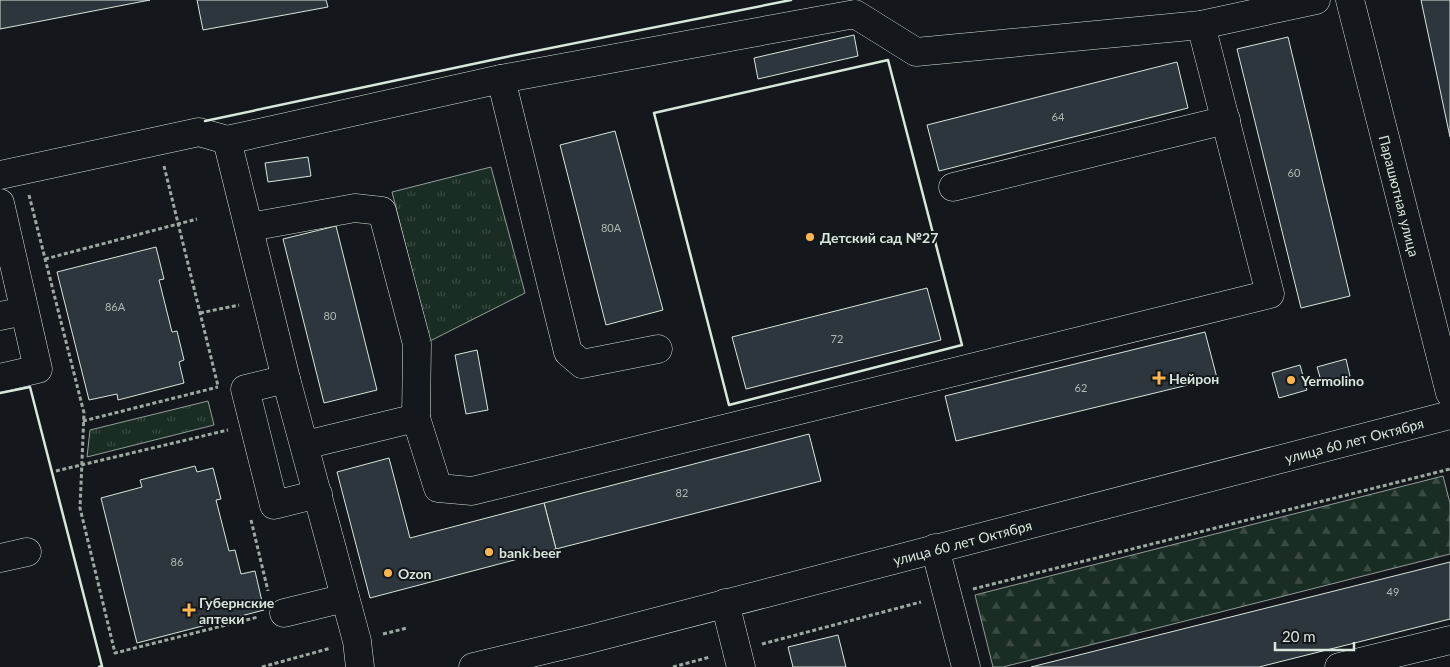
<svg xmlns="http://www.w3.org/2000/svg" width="1450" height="667" viewBox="0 0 1450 667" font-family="Lato,sans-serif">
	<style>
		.forest { fill: url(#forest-firs); stroke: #939e99 }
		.park { fill: url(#park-tufts); stroke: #939e99 }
		.building { fill: #2c363c; stroke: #d8e6dc }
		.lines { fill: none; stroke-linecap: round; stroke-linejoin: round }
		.minor-casing { stroke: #d8e6dc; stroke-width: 29 }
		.major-casing { stroke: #d8e6dc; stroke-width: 29 }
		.path { stroke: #9da8a2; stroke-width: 3; stroke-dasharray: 4 2.5; stroke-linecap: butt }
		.minor { stroke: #14181c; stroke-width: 28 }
		.major { stroke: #14181c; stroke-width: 28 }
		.wall { stroke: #d8e6dc; stroke-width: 2.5 }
		.poi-dot { fill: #ffb74d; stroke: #14181c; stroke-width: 2 }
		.labels { text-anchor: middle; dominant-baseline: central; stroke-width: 4; stroke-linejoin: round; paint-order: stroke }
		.number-label { font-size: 11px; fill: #adbab4 }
		.street-label { font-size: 14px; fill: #d8e6dc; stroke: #14181c }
		.poi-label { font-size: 14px; font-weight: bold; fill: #d8e6dc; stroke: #14181c; text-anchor: start }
	</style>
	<defs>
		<pattern id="forest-firs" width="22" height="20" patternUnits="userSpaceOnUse" patternTransform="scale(1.25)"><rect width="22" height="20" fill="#1a2d24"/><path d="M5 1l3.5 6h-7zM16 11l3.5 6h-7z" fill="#3b4b43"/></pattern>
		<pattern id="park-tufts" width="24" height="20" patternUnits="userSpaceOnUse" patternTransform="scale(1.25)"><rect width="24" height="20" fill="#1a2d24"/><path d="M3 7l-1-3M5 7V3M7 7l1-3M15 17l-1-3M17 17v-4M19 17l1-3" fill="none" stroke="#3b4b43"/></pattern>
	</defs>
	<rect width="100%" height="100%" fill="#14181c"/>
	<path class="forest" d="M 1443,476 L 1450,503 L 1450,554 L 1003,667 L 993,667 L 975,595 Z"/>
	<g class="park">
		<path d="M 491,167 L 525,293 L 430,341 L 392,192 Z"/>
		<path d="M 208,401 L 214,425 L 87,457 L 90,430 Z"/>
	</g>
	<g class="building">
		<path d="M 0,0 L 150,0 L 0,29 Z"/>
		<path d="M 197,0 L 326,0 L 328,7 L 203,30 Z"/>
		<path d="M 1421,0 L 1450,0 L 1450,137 Z"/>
		<path d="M 854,35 L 858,56 L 758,79 L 754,58 Z"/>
		<path d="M 1288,37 L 1350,296 L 1301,308 L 1237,49 Z"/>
		<path d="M 1177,62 L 1188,108 L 939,171 L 927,125 Z"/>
		<path d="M 615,131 L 663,310 L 606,325 L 560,145 Z"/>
		<path d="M 308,157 L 311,176 L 268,182 L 265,163 Z"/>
		<path d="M 336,226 L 377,390 L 324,403 L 283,239 Z"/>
		<path d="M 156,247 L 164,279 L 159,280 L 172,332 L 177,331 L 184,360 L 179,362 L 184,383 L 118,400 L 117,394 L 89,400 L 57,272 Z"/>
		<path d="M 927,288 L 941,340 L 746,389 L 732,337 Z"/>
		<path d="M 1205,332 L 1217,378 L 956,441 L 945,396 Z"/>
		<path d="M 477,350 L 488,410 L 466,414 L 455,355 Z"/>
		<path d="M 1346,359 L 1350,376 L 1322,384 L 1317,367 Z"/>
		<path d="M 1300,365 L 1307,390 L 1279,398 L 1272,373 Z"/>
		<path d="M 809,434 L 821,481 L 556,549 L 544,503 Z"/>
		<path d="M 389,458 L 410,538 L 544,503 L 556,549 L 370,598 L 337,472 Z"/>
		<path d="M 195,466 L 197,472 L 213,468 L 221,499 L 216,500 L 229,551 L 235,550 L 241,574 L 255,571 L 264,610 L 137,643 L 101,498 L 142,487 L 140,480 Z"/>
		<path d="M 1450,562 L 1450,619 L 1259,667 L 1031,667 Z"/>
		<path d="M 838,635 L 846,667 L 793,667 L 788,647 Z"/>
	</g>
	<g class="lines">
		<defs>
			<g id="minor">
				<path id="s1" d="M 1350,0 L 1450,393"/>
				<path d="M 501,79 L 855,14 L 916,52 L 1201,25 L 1316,0"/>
				<path d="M 227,140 L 286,379 L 357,641 L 360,667"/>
				<path d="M 0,175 L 199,132 L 227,140 L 501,79 L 568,352 L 582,364 L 658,349"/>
				<path d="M 953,187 L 1226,120"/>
				<path d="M 0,203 L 38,369 L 0,378"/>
				<path d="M 250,227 L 355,208 L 382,211 L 417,344 L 416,418 L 438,488 L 472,491 L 1270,294 L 1201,25"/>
				<path d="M 0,316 L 24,311"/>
				<path d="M 286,379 L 245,389 L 274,505 L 318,494"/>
				<path d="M 305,445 L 416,418"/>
				<path d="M 935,548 L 966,667"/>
				<path d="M 0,558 L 27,552"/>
				<path d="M 725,603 L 741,667"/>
				<path d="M 284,613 L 345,598"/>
				<path d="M 1339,667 L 1450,640"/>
			</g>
			<g id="major">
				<path id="s2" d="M 473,667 L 586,640 L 1450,415"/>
			</g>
		</defs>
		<use href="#minor" class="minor-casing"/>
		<use href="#major" class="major-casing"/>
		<g class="path">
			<path d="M 164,166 L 218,386"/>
			<path d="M 29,195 L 84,413 L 80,508 L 115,653 L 258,617"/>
			<path d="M 45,259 L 197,219"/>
			<path d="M 200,313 L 239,305"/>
			<path d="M 83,421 L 218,387"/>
			<path d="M 56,471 L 228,430"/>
			<path d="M 251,520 L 268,591"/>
			<path d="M 973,589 L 1450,469"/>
			<path d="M 383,634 L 407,628"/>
			<path d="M 762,644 L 921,602"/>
			<path d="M 262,667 L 331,648"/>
			<path d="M 673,667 L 710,657"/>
		</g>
		<use href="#minor" class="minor"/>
		<use href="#major" class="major"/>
		<g class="wall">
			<path d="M 888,60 L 962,345 L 729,405 L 654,113 Z"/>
			<path d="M 205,121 L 506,57 L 791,0"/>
			<path d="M 0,393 L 30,387 L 102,666 L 99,667"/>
		</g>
	</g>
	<g class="poi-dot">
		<circle cx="810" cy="237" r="5"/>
		<path d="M1156.5 370.5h5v5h5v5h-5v5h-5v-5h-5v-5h5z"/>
		<circle cx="1291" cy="380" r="5"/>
		<circle cx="489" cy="552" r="5"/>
		<circle cx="388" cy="573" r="5"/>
		<path d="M186.5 602.5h5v5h5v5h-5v5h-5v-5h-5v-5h5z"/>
	</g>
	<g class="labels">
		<g class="number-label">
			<text x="1058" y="116">64</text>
			<text x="1294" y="172">60</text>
			<text x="611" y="227">80А</text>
			<text x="115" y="306">86А</text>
			<text x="330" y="315">80</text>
			<text x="837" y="338">72</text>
			<text x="1081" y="387">62</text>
			<text x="682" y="492">82</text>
			<text x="177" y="561">86</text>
			<text x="1393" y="591">49</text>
		</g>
		<g class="street-label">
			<text stroke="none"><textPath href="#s1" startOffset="202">Парашютная улица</textPath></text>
			<text stroke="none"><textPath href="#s2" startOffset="910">улица 60 лет Октября</textPath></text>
			<text stroke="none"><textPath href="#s2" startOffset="505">улица 60 лет Октября</textPath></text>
		</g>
		<g class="poi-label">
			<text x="820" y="237">Детский сад №27</text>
			<text x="1169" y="378">Нейрон</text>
			<text x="1301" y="380">Yermolino</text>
			<text x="499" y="552">bank beer</text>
			<text x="398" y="573">Ozon</text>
			<text x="199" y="602">Губернские<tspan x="199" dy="16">аптеки</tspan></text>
		</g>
	</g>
	<path d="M1275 642v8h79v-8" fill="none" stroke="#d8e6dc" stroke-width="2.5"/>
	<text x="1282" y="642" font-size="15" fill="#d8e6dc" stroke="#14181c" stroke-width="4" paint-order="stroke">20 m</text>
</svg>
